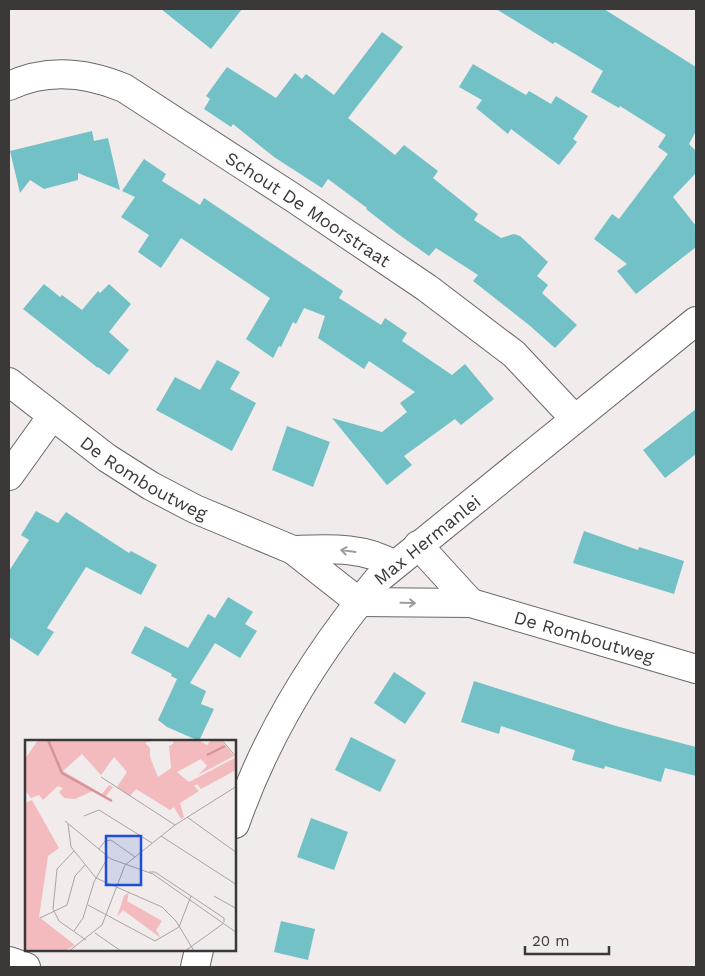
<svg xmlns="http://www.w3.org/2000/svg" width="705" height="976" viewBox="0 0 705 976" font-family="'Work Sans',sans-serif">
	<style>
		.building { fill: #71c1c6 }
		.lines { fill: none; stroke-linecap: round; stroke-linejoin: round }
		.minor-casing { stroke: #6c6666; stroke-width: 30 }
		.minor { stroke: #fff; stroke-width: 28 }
		.oneway { stroke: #9d9c9c }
		.labels { text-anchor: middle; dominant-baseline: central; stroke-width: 4.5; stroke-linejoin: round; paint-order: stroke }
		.street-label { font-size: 18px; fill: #3b3838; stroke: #f2ebeb }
		.inset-river { fill: none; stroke: #d59499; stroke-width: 2.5 }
		.inset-road { fill: none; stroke: #a9a3a3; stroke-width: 1 }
		.view { fill: #1d4ed8; fill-opacity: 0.15; stroke: #1d4ed8; stroke-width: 2.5 }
		.inset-edge { fill: none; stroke: #3b3838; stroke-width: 2.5 }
	</style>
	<rect width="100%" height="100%" fill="#f2ebeb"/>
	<g class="building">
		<path d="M 161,9 L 242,9 L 211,49 Z"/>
		<path d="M 496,9 L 604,9 L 696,67 L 696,131 L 689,144 L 696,151 L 696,173 L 673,197 L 696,226 L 696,247 L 636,294 L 617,271 L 627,264 L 594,239 L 612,214 L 619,219 L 668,154 L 658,147 L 666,135 L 620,106 L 619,108 L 591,92 L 603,71 L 555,42 L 553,44 Z"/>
		<path d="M 382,32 L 403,47 L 348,118 L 395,155 L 404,145 L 438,171 L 433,178 L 478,214 L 474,220 L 501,238 L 514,234 L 520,236 L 548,262 L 537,276 L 548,285 L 542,293 L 577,325 L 555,348 L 529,325 L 473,281 L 478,275 L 436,248 L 429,256 L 398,234 L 366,209 L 367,208 L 328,179 L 322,188 L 274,157 L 233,124 L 231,127 L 204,109 L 210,99 L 206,96 L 227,67 L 276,98 L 295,73 L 302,79 L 306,74 L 334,95 Z"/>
		<path d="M 473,64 L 526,95 L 529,91 L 551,104 L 556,96 L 588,116 L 573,139 L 577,142 L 559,165 L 511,129 L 508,134 L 476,108 L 482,100 L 459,87 Z"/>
		<path d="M 92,131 L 94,141 L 108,138 L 120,190 L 78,173 L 78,180 L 44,189 L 30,180 L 20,193 L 10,151 Z"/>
		<path d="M 144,159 L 166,174 L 162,181 L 200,205 L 204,198 L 343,291 L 339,298 L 381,325 L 385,318 L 407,333 L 402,341 L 452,375 L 465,364 L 494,399 L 461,425 L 455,419 L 404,456 L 412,465 L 387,485 L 332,418 L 382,432 L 407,412 L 400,403 L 415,392 L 369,361 L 364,369 L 318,338 L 325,316 L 304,308 L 296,324 L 293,322 L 281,347 L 279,346 L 273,358 L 246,339 L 270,298 L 181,238 L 161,268 L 138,252 L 149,235 L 121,217 L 135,197 L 122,191 Z"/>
		<path d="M 44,284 L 60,297 L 62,295 L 82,310 L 98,291 L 100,293 L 109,284 L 131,304 L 109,332 L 129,350 L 109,375 L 98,367 L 98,368 L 23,309 Z"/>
		<path d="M 217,360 L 240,372 L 230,389 L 256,403 L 232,451 L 156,410 L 175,377 L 200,390 Z"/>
		<path d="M 696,409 L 696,454 L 665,478 L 643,450 Z"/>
		<path d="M 287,426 L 330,442 L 313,487 L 272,470 Z"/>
		<path d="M 36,511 L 58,523 L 66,512 L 129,553 L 131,551 L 157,565 L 141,595 L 86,567 L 47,628 L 54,632 L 38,656 L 9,637 L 9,571 L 29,540 L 21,535 Z"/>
		<path d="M 584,531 L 638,550 L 639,547 L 684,561 L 674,594 L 573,563 Z"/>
		<path d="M 228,597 L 253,612 L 245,624 L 257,631 L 240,658 L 215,643 L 190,683 L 206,691 L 201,704 L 214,709 L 199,741 L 167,727 L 158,720 L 177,679 L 171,676 L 172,674 L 131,653 L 145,626 L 188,648 L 208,614 L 215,618 Z"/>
		<path d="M 394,672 L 426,693 L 405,724 L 374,703 Z"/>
		<path d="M 474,681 L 616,726 L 696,747 L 696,776 L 665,768 L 661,782 L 605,766 L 604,769 L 572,760 L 575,750 L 501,726 L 499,734 L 461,722 Z"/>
		<path d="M 351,737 L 396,760 L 380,792 L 335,770 Z"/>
		<path d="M 311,818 L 348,832 L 334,870 L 297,857 Z"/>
		<path d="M 281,921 L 315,929 L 308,960 L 274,952 Z"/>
	</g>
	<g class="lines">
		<defs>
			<g id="minor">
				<path id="s1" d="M 9,86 C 47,68 86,72 124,88 L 295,199 L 427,288 L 514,354 L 574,418"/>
				<path id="s2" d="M 9,382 L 107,458 L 151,486 L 195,509 L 293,550 L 359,602 L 471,603 L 696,669"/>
				<path d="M 9,476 L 52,416"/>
				<path d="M 418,545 L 471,603"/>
				<path d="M 293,550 C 326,549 365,546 394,565"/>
				<path id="s3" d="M 235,824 C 266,735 318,651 378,579 L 696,321"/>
				<path d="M 9,961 L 26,967"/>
				<path d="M 195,967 L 199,950"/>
			</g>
		</defs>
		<use href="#minor" class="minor-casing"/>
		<use href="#minor" class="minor"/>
	</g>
	<defs><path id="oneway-shaft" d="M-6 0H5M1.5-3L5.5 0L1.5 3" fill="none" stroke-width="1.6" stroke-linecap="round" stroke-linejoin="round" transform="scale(1.25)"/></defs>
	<g class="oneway">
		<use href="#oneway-shaft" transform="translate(348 551) rotate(-172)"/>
		<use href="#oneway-shaft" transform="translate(408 603) rotate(1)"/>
	</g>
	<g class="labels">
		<g class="street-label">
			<text stroke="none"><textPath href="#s1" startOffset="339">Schout De Moorstraat</textPath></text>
			<text stroke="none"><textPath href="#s2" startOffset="166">De Romboutweg</textPath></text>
			<text stroke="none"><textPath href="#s3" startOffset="348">Max Hermanlei</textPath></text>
			<text stroke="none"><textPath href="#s2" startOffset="646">De Romboutweg</textPath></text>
		</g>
	</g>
	<g transform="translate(25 740)">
		<rect width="211" height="211" fill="#f2ebeb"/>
		<path d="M 13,0 L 129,0 L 120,3 L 125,8 L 125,17 L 133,37 L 146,28 L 144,6 L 149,3 L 146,0 L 173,0 L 182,5 L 186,0 L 196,0 L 209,16 L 173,35 L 182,26 L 176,19 L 152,32 L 164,42 L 210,18 L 211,30 L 176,49 L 172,44 L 169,46 L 174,51 L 155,63 L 159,77 L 156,79 L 149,67 L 145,70 L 111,49 L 105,56 L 92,47 L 102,32 L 89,17 L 76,35 L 57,14 L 38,31 L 77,54 L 84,45 L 88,47 L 80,57 L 68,51 L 50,59 L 39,58 L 34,52 L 38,48 L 33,46 L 18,60 L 14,55 L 6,58 L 0,50 L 0,19 ZM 7,60 L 34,108 L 23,116 L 14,177 L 50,205 L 40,211 L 0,211 L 0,63 ZM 104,152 L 102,161 L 137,181 L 131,190 L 136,198 L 98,170 L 92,177 L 99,156 Z" fill="#f4bbbf"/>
		<path class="inset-river" d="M 23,0 L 37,33 L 87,61M 182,15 L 200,6"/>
		<path class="inset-road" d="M 197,0 L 212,18M 76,37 L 150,85M 59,76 L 74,70 L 127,103M 162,77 L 212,113M 40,81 L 86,119 L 128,134 L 212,193M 43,84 L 46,107 L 71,138 L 137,167 L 151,181 L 169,211M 136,96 L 212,145M 74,109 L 80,101 L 86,100 L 110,117M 49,111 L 32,129 L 28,169 L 34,181 L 61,200M 124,132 L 130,132 L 199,178 L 199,182M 189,156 L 212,169M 63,165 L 130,201 L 154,187 L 166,156M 15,178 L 42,165 L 50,136 L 60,125M 49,191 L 58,178 L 69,142 L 83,117M 70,193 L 96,211M 44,211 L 77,185 L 100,125 L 150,85 L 212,46M 160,211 L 199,183"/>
		<path class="view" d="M 81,96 L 116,96 L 116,145 L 81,145 Z"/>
		<rect width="211" height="211" class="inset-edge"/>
	</g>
	<rect width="705" height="976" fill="none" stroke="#3b3838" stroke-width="20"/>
	<path d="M525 946v8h84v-8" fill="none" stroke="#3b3838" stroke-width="2.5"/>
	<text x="532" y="946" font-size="15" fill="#3b3838" stroke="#f2ebeb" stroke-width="4" paint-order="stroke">20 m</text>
</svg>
